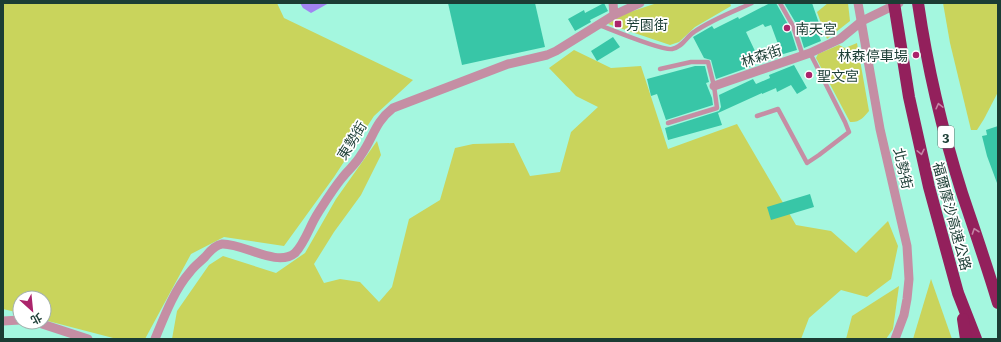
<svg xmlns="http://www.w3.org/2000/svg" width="1001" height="342" viewBox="0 0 1001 342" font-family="Literata,'Noto Sans TC',serif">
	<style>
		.green { fill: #c9d45c }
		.water { fill: #a184f2 }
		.building { fill: #38c6a7; fill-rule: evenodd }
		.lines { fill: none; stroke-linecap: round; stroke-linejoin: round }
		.service { stroke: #c58ea4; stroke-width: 4.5 }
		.minor { stroke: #c58ea4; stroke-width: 9 }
		.motorway { stroke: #93205c; stroke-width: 12 }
		.oneway { stroke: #c484a5 }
		.poi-dot { fill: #ab246b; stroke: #fff; stroke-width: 1.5 }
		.labels { text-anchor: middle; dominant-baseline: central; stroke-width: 3.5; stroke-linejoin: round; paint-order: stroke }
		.shield { fill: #fff; stroke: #5f7771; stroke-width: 1 }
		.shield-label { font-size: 13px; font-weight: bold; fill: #1b3d34 }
		.poi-label { font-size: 14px; fill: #1b3d34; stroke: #fff; text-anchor: start }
		.street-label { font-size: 14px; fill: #1b3d34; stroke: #fff }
	</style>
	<rect width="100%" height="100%" fill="#a4f7df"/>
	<g class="green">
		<path d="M 3,3 L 277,3 L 284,18 L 413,80 L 374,116 L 334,177 L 284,246 L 224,237 L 191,254 L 145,339 L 117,339 L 44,320 L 44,298 L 20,298 L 20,313 L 3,309 Z"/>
		<path d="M 657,3 L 730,3 L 731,6 L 695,27 L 679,42 L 670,45 L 608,24 L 624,14 Z"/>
		<path d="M 828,3 L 848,3 L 850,21 L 827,39 L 817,12 Z"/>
		<path d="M 943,3 L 998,3 L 998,92 L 984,119 L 977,130 L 971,130 L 950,43 Z"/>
		<path d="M 857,43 L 869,111 C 864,117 859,123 850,122 L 816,58 L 818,54 L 839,45 L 845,48 Z"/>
		<path d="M 574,50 L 611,68 L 641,66 L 668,149 L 737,124 L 796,225 L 831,231 L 856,253 L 888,221 L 898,246 L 891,279 L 867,297 L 841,290 L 809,318 L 801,339 L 172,339 L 177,311 L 209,265 L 223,256 L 276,273 L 305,253 L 336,199 L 377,141 L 381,155 L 361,195 L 334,232 L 314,264 L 324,283 L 340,279 L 360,282 L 379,302 L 392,287 L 409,219 L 440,200 L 455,148 L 473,144 L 514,143 L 530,176 L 560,172 L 571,132 L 598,107 L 576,96 L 549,68 Z"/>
		<path d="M 931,279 L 952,339 L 913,339 Z"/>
		<path d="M 899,286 L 893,329 L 886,339 L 846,339 L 852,316 Z"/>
	</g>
	<path class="water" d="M 300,3 L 329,3 L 311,13 L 303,8 Z"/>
	<g class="building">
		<path d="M 448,3 L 535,3 L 545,47 L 462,65 Z"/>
		<path d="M 604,3 L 608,11 L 590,20 L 591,22 L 575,31 L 568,19 L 584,10 L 585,13 Z"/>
		<path d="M 770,3 L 776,3 L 790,28 L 797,50 L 749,64 L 750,67 L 716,79 L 711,60 L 704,58 L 693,37 L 712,26 L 714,29 L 738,17 L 739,19 ZM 763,24 L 765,27 L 771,25 L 778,44 L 755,51 L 746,32 Z"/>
		<path d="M 784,3 L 812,3 L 821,29 L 817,30 L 821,41 L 804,48 L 797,25 Z"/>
		<path d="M 613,37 L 620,47 L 597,61 L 591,51 Z"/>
		<path d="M 794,65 L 807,88 L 797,94 L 791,85 L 777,92 L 776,88 L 762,94 L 762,93 L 718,113 L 722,125 L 668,140 L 665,128 L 719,111 L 721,107 L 719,95 L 753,79 L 756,84 L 770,78 L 769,75 Z"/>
		<path d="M 695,66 L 705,66 L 709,82 L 706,83 L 712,98 L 713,105 L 666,120 L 657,94 L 651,96 L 647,79 Z"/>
		<path d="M 998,126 L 998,183 L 997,183 L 987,156 L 982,136 L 987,135 L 986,130 Z"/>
		<path d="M 810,194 L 814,207 L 771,220 L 767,207 Z"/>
	</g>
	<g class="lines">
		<g class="service">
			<path d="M 780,3 L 793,26 L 803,56"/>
			<path d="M 599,25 C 612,30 662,51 672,49 C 683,47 686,37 694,32 C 711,20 732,12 752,3"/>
			<path d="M 660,69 L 691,62 L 708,62 L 714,86 L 717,108 L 668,123"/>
			<path d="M 757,116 L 778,109 L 807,163 L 819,155 L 849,132 L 845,122 L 810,53"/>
		</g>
		<g class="minor">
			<path d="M 613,3 L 614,15"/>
			<path d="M 858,3 L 880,129 L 907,246 L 909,279 L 907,299 L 904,315 L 895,339"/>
			<path d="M 714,86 L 810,53 L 840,39 L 862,21 L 899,3"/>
			<path d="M 3,321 L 20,320"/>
			<path d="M 36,322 L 88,339"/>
			<path d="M 155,339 C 164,317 174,290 190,272 C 194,266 200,262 205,257 C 209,252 215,245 222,244 C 243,243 277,268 295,253 C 305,243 310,225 318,213 C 325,202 333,189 342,178 C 348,170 356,164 361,155 C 374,137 374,123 393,108 L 508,64 L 547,55 L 556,51 L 614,15 L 640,3"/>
		</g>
		<g class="motorway">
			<path d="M 894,3 L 909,97 L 929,187 L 958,293 L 976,339"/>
			<path d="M 918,3 C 927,65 943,133 962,193 C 974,229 987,266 998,303"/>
			<path d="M 963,319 L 966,339"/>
		</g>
	</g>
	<defs><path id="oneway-chevron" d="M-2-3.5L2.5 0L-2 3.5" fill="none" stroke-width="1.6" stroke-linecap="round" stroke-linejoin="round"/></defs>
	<g class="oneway">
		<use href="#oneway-chevron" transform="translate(939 106) rotate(-104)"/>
		<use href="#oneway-chevron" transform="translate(921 152) rotate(78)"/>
		<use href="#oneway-chevron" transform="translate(975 231) rotate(-109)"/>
	</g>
	<g class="poi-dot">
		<rect x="614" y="20" width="8" height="8" rx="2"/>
		<circle cx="787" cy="28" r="4"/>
		<circle cx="916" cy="55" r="4"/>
		<circle cx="809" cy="75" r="4"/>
	</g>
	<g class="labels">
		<rect class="shield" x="938" y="126" width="16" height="22" rx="3"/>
		<g class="shield-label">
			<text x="946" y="137">3</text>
		</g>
		<g class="poi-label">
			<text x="626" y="24">芳園街</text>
			<text x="795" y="28">南天宮</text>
			<text x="908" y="55" text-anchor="end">林森停車場</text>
			<text x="817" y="75">聖文宮</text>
		</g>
		<g class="street-label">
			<text transform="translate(761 55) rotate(-18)">林森街</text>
			<text transform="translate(351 140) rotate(-58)">東勢街</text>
			<text transform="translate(904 168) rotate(77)">北勢街</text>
			<text transform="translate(953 216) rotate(75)">福爾摩沙高速公路</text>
		</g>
	</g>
	<rect width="1001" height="342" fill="none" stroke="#1b3d34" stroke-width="8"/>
	<g transform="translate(32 310) rotate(153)"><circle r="19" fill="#ffffff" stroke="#a4b1ae"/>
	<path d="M0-3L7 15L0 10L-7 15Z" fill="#ab246b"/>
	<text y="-6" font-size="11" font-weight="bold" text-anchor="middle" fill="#1b3d34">北</text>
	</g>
</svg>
